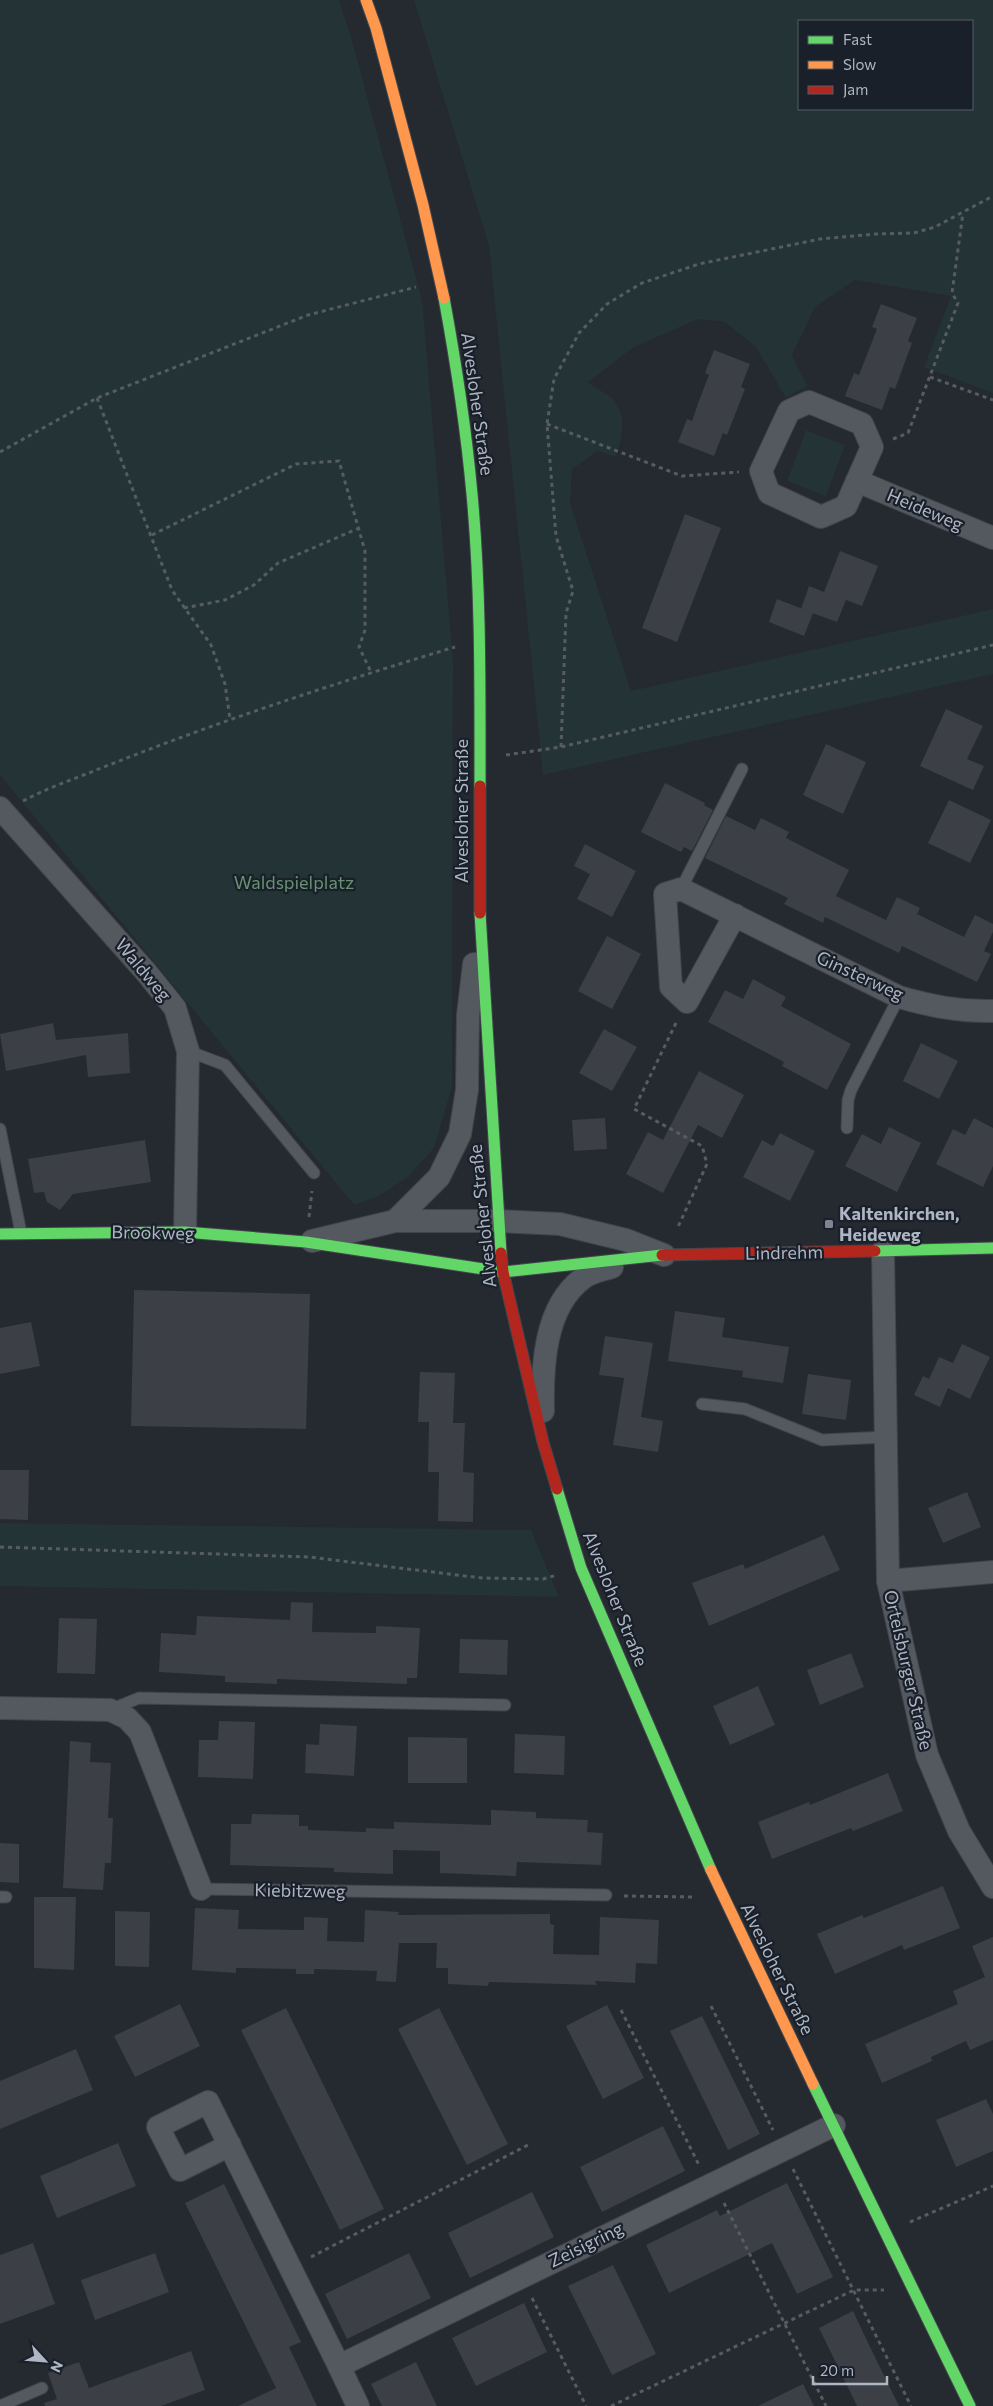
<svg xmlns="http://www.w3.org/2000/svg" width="993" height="2406" viewBox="0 0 993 2406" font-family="Commissioner,sans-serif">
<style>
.green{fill:#233336;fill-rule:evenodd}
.building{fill:#3c3f45}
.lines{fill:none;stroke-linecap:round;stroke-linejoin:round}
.lane-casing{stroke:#41444a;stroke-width:13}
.street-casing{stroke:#41444a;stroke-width:24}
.fast-casing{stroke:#42464d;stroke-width:13}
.slow-casing{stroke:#42464d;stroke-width:13}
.jam-casing{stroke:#42464d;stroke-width:13}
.path{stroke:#575c63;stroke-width:3;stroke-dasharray:4 4;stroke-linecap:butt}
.lane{stroke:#54585f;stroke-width:11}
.street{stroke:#54585f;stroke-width:22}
.fast{stroke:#63d668;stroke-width:11}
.slow{stroke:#ff974d;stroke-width:11}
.jam{stroke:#b3261e;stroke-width:11}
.poi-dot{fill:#7e8490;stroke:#19202a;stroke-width:2}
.labels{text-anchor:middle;stroke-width:4.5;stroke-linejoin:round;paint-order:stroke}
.street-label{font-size:18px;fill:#aeb5c3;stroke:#19202a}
.park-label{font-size:18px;fill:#679272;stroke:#19202a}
.poi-label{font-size:18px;font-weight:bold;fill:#aeb5c3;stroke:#19202a;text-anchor:start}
</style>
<rect width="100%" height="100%" fill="#252930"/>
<g class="green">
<path d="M0,0H339L351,37L422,300L453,661L452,1087L434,1148L408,1177L379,1196L354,1205L0,775Z"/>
<path d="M414,0H993V393L924,367L951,296L855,280L815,307L792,355L807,386L786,398L756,347L725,322L698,319L634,347L588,382C595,388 607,393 614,400C628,416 621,439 616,457L598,451L572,469L570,503L631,691L993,609V674L543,775L489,246ZM799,21H972V109H799Z"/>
<path d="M806,430L845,445L826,496L787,481Z"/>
<path d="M0,1523L531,1530L559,1597L0,1586Z"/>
</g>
<g class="building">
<path d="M881,304L917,318L908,341L912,343L895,389L890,387L882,410L845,396L854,373L859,375L877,329L872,327Z"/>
<path d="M714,350L750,364L741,387L745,389L727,435L723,433L714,456L678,442L687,419L692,421L700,398L709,375L705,373Z"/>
<path d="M685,514L721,528L677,642L642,628Z"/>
<path d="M840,551L878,566L862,606L846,600L837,622L801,609L809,586L824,592Z"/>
<path d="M777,599L813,613L804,636L769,622Z"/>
<path d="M946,709L983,726L967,759L984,766L973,790L920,766Z"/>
<path d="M826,744L866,762L843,814L803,795Z"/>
<path d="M665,783L705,803L704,805L713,810L692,851L684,847L681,852L641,832Z"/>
<path d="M949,800L991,820L970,863L928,843Z"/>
<path d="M726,816L755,830L761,818L789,832L786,838L849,870L836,896L886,920L897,897L920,908L917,914L964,937L975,915L993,924V932L984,951L991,954L977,982L902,946L899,953L825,917L823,923L784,904L788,898L705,858Z"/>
<path d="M585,844L636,871L612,917L577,899L590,874L574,866Z"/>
<path d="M607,936L641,954L612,1009L578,991Z"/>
<path d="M753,979L786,997L781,1006L851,1044L827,1090L782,1066L784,1062L708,1022L725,990L743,999Z"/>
<path d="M53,1023L56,1040L128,1033L130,1073L88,1077L86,1055L6,1071L0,1034Z"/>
<path d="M604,1029L637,1047L612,1091L579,1073Z"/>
<path d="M921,1043L958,1061L939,1099L903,1081Z"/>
<path d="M699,1071L744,1095L722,1138L698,1125L663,1193L626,1174L648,1132L663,1140Z"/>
<path d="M605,1118L607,1149L574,1151L572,1120Z"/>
<path d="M974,1118L993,1128V1166L983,1187L936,1164L953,1129L965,1135Z"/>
<path d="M889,1127L921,1143L897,1192L845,1166L862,1134L881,1144Z"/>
<path d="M780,1133L815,1151L790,1201L743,1177L762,1140L773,1146Z"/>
<path d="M145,1140L151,1182L73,1194L60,1210L47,1202L44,1192L34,1193L28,1159Z"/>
<path d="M134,1290L310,1294L306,1429L131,1426Z"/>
<path d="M675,1311L725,1318L722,1337L789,1347L783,1383L742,1377L743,1371L668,1361Z"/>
<path d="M31,1322L40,1366L0,1374V1328Z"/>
<path d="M605,1336L653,1343L641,1417L663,1421L658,1452L613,1445L624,1378L599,1375Z"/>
<path d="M962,1344L990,1357L970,1399L948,1388L940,1407L914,1395L923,1376L929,1379L939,1357L953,1363Z"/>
<path d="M420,1372L455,1373L453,1423H465L463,1472L474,1473L473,1522L438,1521L439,1472H428L429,1422H418Z"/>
<path d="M808,1374L851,1380L846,1420L802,1414Z"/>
<path d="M0,1470H29L28,1520L0,1519Z"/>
<path d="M967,1492L981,1527L943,1543L928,1508Z"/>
<path d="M824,1535L840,1570L709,1626L692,1583L743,1564L745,1569Z"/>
<path d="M291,1602L313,1603L312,1632L376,1633V1626L420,1628L417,1678H407V1684L277,1679V1684L225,1682V1676L159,1672L161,1633L196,1635L197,1616L290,1620Z"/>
<path d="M59,1618L97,1619L95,1674L57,1673Z"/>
<path d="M460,1639L508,1640L507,1675L459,1673Z"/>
<path d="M851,1653L864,1687L820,1705L807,1670Z"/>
<path d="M758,1686L775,1725L730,1745L713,1706Z"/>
<path d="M219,1721L255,1722L253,1779L198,1777L199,1740H218Z"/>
<path d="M320,1724L357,1726L354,1776L305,1773L306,1744L319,1745Z"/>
<path d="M515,1734L565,1736L564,1775L514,1773Z"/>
<path d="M408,1737L467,1738V1783H408Z"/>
<path d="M70,1741L91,1743L90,1762L111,1763L108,1818H113L111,1863H105L103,1890L63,1888Z"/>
<path d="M888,1773L903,1811L853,1831L851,1828L772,1859L758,1822L809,1802L810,1805Z"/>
<path d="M491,1810L536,1812V1818L588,1820L587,1832L603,1833L601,1865L517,1862L516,1876L440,1873V1851L393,1850V1874L334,1872V1868L230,1865L231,1824H251L252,1814L299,1815V1826H308V1830L366,1832V1828L394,1829V1822L491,1825Z"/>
<path d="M0,1843L19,1844V1883L0,1882Z"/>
<path d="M943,1886L960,1928L904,1950L902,1945L835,1974L817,1934L862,1915L864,1918Z"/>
<path d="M34,1897H76L74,1970L34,1968Z"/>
<path d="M195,1908L239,1910L238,1929L304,1930V1917L328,1918L327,1941L364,1942L365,1910L399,1912L398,1915L550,1914V1924L554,1925L553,1954L599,1955L600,1917L659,1920L657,1964L636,1963L635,1983L595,1981L597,1985L489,1982L488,1986L448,1984V1968H436L437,1943H399L396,1982L376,1981L377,1971L314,1969V1974H296V1969L236,1968V1973L192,1970Z"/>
<path d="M115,1911L150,1912L149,1967L115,1966Z"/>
<path d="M993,1937V2040L970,2050L966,2041L931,2057L932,2061L882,2083L865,2044L958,2004L953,1991L985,1977L972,1946Z"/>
<path d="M180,2004L200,2046L135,2077L114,2036Z"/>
<path d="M607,2005L644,2078L603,2099L566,2026Z"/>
<path d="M286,2008L384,2209L340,2230L241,2030Z"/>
<path d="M439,2008L508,2144L467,2165L398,2029Z"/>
<path d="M702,2016L760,2134L728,2150L670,2031Z"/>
<path d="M76,2049L93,2090L0,2129V2081Z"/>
<path d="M986,2099L993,2114V2151L956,2167L936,2120Z"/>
<path d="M663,2126L685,2171L602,2212L580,2167Z"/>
<path d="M118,2143L136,2186L57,2218L40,2176Z"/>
<path d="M787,2183L833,2277L797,2294L772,2243L669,2293L646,2245L717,2210L720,2216Z"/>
<path d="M224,2184L301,2342L289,2347L317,2406H238L276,2388L185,2203Z"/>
<path d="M532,2192L554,2237L470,2278L448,2233Z"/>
<path d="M33,2243L55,2304L0,2324V2255Z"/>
<path d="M155,2253L169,2292L95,2320L81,2280Z"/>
<path d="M409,2253L431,2298L347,2339L325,2294Z"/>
<path d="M613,2265L656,2354L612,2375L568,2286Z"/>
<path d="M524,2303L547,2352L476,2386L452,2338Z"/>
<path d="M853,2311L871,2349L899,2406H857L819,2328Z"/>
<path d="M191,2351L205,2390L161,2406H45L44,2403L57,2399L48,2373L79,2362L89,2388Z"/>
<path d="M416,2362L437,2406H382L371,2384Z"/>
<path d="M803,2384L814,2406H758Z"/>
</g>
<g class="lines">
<g class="lane-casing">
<g id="lane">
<path d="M681,889L742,769"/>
<path d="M188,1051L225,1065L314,1173"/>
<path d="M847,1128L848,1100L851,1090L899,997"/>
<path d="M0,1129L21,1233"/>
<path d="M702,1404L745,1409L822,1440L886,1437"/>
<path d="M112,1709L139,1698L505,1705"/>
<path d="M201,1889L606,1895"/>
<path d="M0,1897H6"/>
<path d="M0,2406L42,2388"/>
</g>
</g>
<g class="street-casing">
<g id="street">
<path d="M809,402L862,424L872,447L846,506L821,517L769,493L761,471L789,411Z"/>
<path d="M857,481L993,538"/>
<path d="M0,808L146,972L175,1008L188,1051L185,1232"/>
<path d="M735,915L687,1002L671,987L665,894L681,889L899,997C931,1006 960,1012 993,1011"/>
<path d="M395,1221L439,1177L460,1134L467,1090L468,1015L474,964"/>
<path d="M312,1241L395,1221H498L560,1224L626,1240L664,1255"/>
<path d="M883,1251L888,1581L927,1755L959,1831L993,1887"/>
<path d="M543,1411C542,1367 544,1307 583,1278C591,1272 603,1270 612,1267"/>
<path d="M888,1581L993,1572"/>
<path d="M0,1708L110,1710L127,1718L140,1732L201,1889"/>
<path d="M230,2145L180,2170L158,2127L208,2102C252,2190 295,2278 339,2366"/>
<path d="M358,2406L339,2366L834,2125"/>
</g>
</g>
<g class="fast-casing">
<g id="fast">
<path d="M444,298C456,363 466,428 472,494C481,591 480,688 480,786"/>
<path d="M480,913L501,1253"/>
<path d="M0,1234L185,1232L306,1242L503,1272L662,1255"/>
<path d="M875,1251L993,1248"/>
<path d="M557,1489L581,1568L711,1870"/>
<path d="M813,2084L970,2406"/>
</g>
</g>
<g class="slow-casing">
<g id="slow">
<path d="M366,0L376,28L423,205L444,298"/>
<path d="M711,1870L813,2084"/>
</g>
</g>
<g class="jam-casing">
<g id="jam">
<path d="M480,786V913"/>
<path d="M501,1253L503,1272L543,1442L557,1489"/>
<path d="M662,1255L875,1251"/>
</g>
</g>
<g class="path">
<path d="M930,377L993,400"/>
<path d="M97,398L172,590L211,645L225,684L230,719"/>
<path d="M547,424L682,476L739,472"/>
<path d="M893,439L908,433L958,303L952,293L963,213"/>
<path d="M0,452L97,398L308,315L416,287"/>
<path d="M152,535L296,464L339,461L365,551V630L359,647L371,672"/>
<path d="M184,608L225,600L254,585L278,563L357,529"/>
<path d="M561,747L566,613L573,591L556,536L547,424L554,379L579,333L607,304L642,283L699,264L820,239L876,234L914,233L935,227L993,196"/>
<path d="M506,755L561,747L993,645"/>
<path d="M23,801C49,787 77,778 104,767C219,721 336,683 455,647"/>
<path d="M676,1023L634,1109L702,1146L707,1164L677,1229"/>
<path d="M309,1217L312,1191"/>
<path d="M0,1547L309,1557L482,1578L543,1579L557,1575"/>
<path d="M624,1896L695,1897"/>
<path d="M711,2006L773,2130"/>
<path d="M621,2010L699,2165"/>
<path d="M793,2169L911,2406"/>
<path d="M724,2203L826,2406"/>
<path d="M910,2222L993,2186"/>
<path d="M311,2257L528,2145"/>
<path d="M532,2298L586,2406"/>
<path d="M611,2406L854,2290H884"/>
</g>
<use href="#lane" class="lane"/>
<use href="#street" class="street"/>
<use href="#fast" class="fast"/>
<use href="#slow" class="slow"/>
<use href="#jam" class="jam"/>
</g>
<rect class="poi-dot" x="824" y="1219" width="10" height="10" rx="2.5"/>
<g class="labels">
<g class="street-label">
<text transform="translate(477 404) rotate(82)" y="6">Alvesloher Straße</text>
<text transform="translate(925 510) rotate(23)" y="6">Heideweg</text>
<text transform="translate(462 811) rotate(-90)" y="6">Alvesloher Straße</text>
<text transform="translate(143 970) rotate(50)" y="6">Waldweg</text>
<text transform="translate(860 976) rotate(25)" y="6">Ginsterweg</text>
<text transform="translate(483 1216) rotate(-96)" y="6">Alvesloher Straße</text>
<text transform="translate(153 1233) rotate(1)" y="6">Brookweg</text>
<text transform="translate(784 1253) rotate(-1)" y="6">Lindrehm</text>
<text transform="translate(615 1599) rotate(68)" y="6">Alvesloher Straße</text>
<text transform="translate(908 1670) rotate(77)" y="6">Ortelsburger Straße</text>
<text transform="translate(300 1891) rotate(1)" y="6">Kiebitzweg</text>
<text transform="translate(777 1969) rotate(64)" y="6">Alvesloher Straße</text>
<text transform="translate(586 2245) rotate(-26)" y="6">Zeisigring</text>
</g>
<g class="park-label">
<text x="294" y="889">Waldspielplatz</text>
</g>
<g class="poi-label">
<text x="839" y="1220">Kaltenkirchen,<tspan x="839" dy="21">Heideweg</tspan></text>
</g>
</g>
<rect x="798" y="20" width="175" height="90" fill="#19202a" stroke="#555c67"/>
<rect x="808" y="36" width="25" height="8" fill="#63d668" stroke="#555c67"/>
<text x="843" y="45" font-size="15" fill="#aeb5c3">Fast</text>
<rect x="808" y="61" width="25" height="8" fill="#ff974d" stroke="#555c67"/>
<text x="843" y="70" font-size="15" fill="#aeb5c3">Slow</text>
<rect x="808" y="86" width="25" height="8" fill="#b3261e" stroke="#555c67"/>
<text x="843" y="95" font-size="15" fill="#aeb5c3">Jam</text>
<g transform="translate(45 2361) rotate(116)" stroke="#19202a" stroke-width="4" paint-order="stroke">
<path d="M0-4L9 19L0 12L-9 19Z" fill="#aeb5c3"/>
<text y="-8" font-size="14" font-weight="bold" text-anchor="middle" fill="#aeb5c3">N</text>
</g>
<path d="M813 2376v8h74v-8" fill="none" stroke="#aeb5c3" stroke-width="2.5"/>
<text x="820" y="2376" font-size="15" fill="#aeb5c3" stroke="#19202a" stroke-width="4" paint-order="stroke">20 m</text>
</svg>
